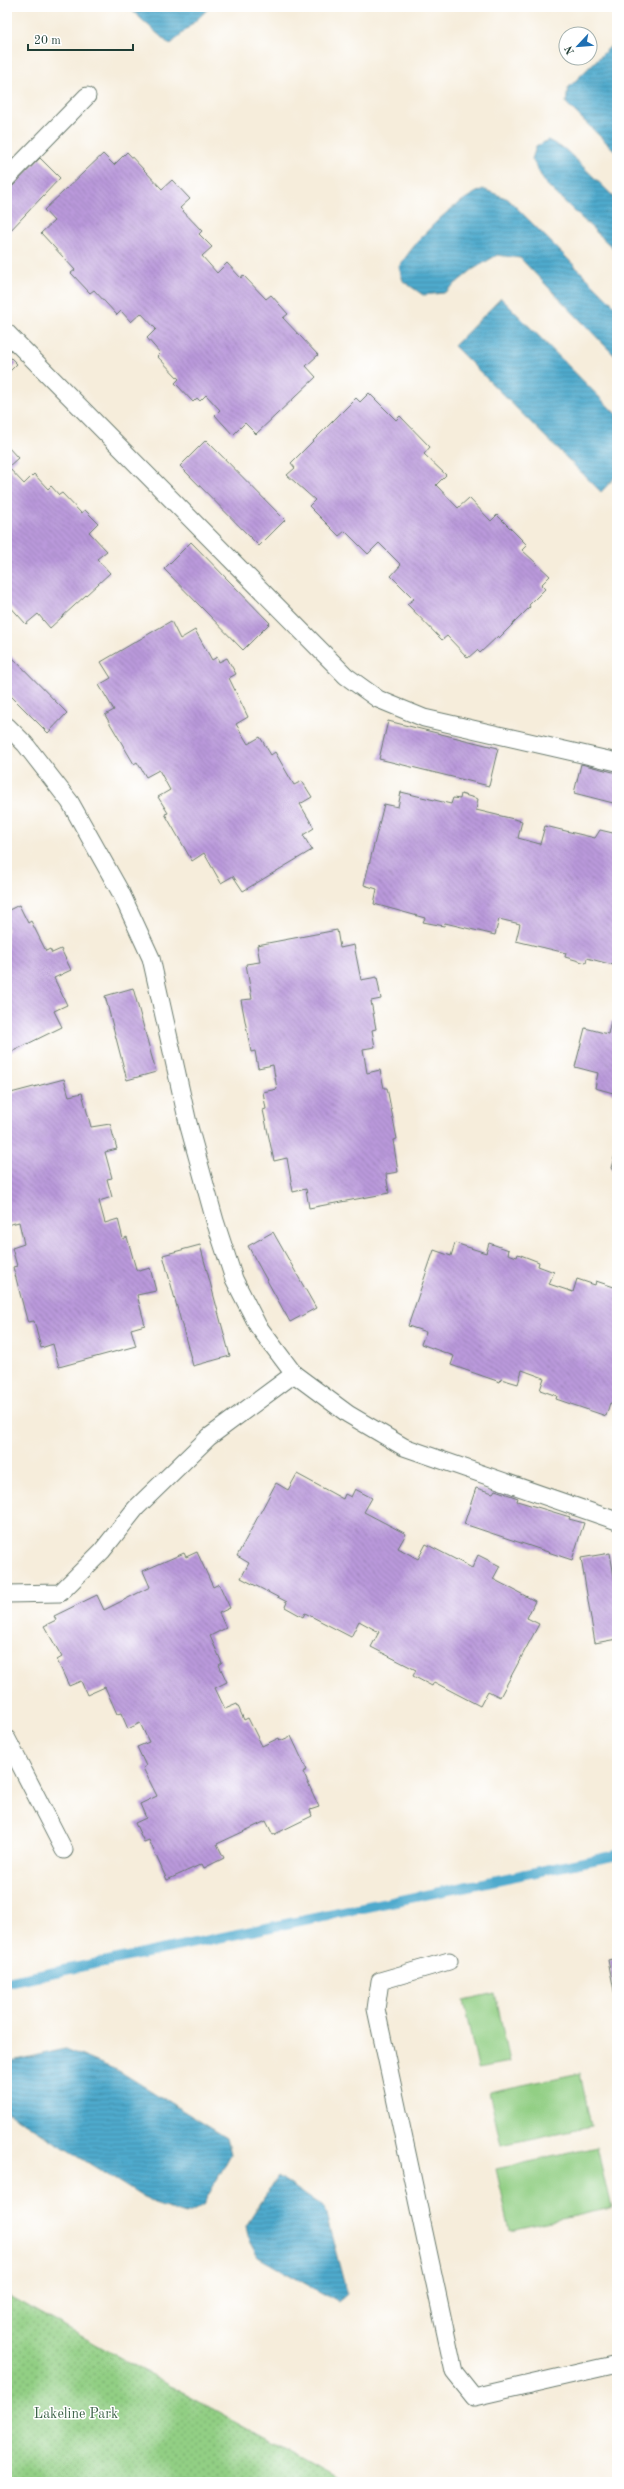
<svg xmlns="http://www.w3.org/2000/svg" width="624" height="2489" viewBox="0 0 624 2489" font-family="'Old Standard TT',serif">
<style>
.grass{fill:url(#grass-dots);stroke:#58865c}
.garden{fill:#92cf84;stroke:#58865c}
.water{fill:url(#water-rules);stroke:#377480}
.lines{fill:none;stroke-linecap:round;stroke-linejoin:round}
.stream{stroke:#4faacd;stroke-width:10}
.building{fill:url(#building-back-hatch)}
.lane-casing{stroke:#6a7b6e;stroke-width:19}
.lane{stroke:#fff;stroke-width:17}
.labels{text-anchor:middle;stroke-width:3;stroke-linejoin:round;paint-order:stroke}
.park-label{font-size:14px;fill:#3c6248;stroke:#fff}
</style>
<defs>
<pattern id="grass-dots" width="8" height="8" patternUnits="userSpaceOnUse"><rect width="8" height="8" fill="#92cf84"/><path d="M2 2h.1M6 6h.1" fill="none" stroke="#77a96d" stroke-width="1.8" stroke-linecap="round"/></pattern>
<pattern id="water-rules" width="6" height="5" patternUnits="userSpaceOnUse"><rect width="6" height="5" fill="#4faacd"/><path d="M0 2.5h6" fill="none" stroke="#418ca7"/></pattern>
<pattern id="building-back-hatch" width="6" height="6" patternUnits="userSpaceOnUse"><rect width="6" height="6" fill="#ba99db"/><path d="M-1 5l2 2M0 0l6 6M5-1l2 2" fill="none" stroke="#977eb2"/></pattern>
</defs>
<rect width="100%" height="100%" fill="#fff"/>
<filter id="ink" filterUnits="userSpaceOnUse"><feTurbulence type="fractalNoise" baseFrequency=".025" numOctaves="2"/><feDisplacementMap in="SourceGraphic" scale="8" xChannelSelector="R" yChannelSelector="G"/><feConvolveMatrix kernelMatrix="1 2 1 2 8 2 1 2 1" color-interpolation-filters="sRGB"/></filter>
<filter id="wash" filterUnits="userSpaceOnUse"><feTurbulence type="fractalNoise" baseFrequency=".012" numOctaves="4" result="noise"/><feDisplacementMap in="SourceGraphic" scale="16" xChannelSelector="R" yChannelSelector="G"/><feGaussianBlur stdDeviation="0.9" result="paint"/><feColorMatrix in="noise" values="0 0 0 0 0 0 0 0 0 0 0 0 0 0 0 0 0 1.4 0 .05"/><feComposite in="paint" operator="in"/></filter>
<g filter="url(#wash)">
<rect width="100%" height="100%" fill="#f6eddb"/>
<path class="grass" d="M7,2295L345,2482H7Z"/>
<g class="garden">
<path d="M495,1993L510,2062L478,2068L463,2000Z"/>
<path d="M580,2073L591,2126L501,2145L489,2092Z"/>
<path d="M597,2147L611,2208L510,2230L496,2169Z"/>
</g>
<g class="water">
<path d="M128,7H210L170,45Z"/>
<path d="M617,40V153L566,103L568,88Z"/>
<path d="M548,140L566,150L617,200V252L545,183L532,159L536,147Z"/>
<path d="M483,189L508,199L617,308V358L520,258L497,255L472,270L444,293L423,295L403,281L399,267C419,236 449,205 483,189Z"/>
<path d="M501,298L617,415V475L601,492L454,346Z"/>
<path d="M65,2049L119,2071L227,2138L231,2154L203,2205L186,2214L154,2204L7,2112V2062Z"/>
<path d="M278,2176L324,2208L347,2294L338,2302L258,2257L249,2241L246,2226Z"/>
</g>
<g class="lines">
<path class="stream" d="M7,1982L617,1855"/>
</g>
<g id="blocks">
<g class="building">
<path d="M127,152L162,189L172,180L190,199L180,208L202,231L199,234L212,247L202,256L217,273L227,263L241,278L243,275L266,299L271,295L288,314L283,318L318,355L306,366L316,377L256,434L245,423L233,435L215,415L220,410L206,395L200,401L197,398L193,402L175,383L179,379L157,356L160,353L147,338L156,329L141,313L131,322L121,311L117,315L94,290L90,293L71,273L75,270L41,233L54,221L44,210L103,154L114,165Z"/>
<path d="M40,158L60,178L7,234V192Z"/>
<path d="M7,354L17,364L7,374Z"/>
<path d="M369,393L396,420L400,416L430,447L424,454L446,475L436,485L458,508L469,498L491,521L497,515L527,545L522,550L550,576L541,585L545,589L529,605L530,607L499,638L498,636L480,653L477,650L468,658L447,636L442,640L407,604L414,599L391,576L401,565L379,543L368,554L345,531L339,536L309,506L315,500L287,475L295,468L291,463L356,398L360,402Z"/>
<path d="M206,440L285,520L259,546L180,466Z"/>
<path d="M7,446L18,458L8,467L24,484L34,474L48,489L51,486L59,495L62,493L81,513L85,510L98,523L89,532L107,551L97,559L110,573L50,628L38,614L26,624L7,603Z"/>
<path d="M191,542L270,623L243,650L164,569Z"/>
<path d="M171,621L180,639L195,630L212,660L217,657L219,662L227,658L236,674L229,678L248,717L236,724L248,744L260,737L271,755L275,752L294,785L302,781L312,797L300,804L314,828L303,835L312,850L243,891L233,876L221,883L204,853L192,861L165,814L168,813L158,797L170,790L159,770L146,777L137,762L134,764L105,715L114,710L99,685L111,678L101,662Z"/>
<path d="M7,652L67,713L48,733L7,692Z"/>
<path d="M388,721L498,748L489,786L379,759Z"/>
<path d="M581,764L617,773V804L574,793Z"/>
<path d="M401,792L451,804L453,798L460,799L461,794L478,799L476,810L522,821L518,838L540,844L545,826L595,838L600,830L617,834V966L587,958L586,963L565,957L566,953L516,941L520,924L499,919L495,935L445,923L444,926L423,922L425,918L374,904L377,889L364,885L384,804L398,807Z"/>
<path d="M19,905L28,923L31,921L46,951L50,949L52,953L61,949L71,970L54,978L67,1005L54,1011L62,1027L7,1054V911Z"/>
<path d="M337,930L340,948L354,945L361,980L377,977L381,999L371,1001L376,1029L372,1030L375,1047L363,1049L367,1073L380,1070L384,1088H387L397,1139L393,1140L398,1172L386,1174L389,1193L309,1208L306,1189L293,1192L287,1158L274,1161L263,1110L266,1109L263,1092L277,1089L273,1065L258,1068L255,1051L251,1052L241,1000L252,999L246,964L260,962L257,945Z"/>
<path d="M133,988L156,1072L127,1080L105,996Z"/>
<path d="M611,1021L617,1023V1094L595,1088L598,1073L575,1067L585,1028L608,1034Z"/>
<path d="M64,1079L69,1096L82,1093L91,1127L110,1124L117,1149L105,1152L112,1178L107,1179L112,1197L99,1201L105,1223L118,1219L123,1239L127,1237L136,1269L139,1271L150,1268L156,1291L137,1295L145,1325L131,1329L136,1346L59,1367L53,1344L41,1348L34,1321L28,1322L27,1320L13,1267L17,1266L12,1248L24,1244L19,1222L7,1225V1094Z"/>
<path d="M617,1148V1176L611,1168Z"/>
<path d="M273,1232L316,1308L290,1322L248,1246Z"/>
<path d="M455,1243L486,1253L489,1243L509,1250L508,1254L517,1257L518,1254L539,1262L538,1266L554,1272L549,1284L573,1292L577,1279L595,1285L596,1281L617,1288V1405L610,1403L606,1416L556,1399L557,1396L540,1390L544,1378L522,1370L518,1384L501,1379L500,1382L451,1365L454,1356L421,1344L426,1332L408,1326L434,1250L451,1256Z"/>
<path d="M200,1245L230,1356L193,1366L163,1255Z"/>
<path d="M297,1474L343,1499L345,1494L351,1497L355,1489L372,1498L364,1512L406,1534L398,1548L418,1559L426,1544L472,1568L478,1555L500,1566L493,1579L535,1601L527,1618L539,1624L500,1697L488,1691L480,1706L434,1682L432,1686L413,1676L416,1670L371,1647L379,1632L359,1621L351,1637L305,1613L303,1617L285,1607L287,1602L241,1578L249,1563L237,1556L276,1483L288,1490Z"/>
<path d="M476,1488L493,1493L495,1490L518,1498L517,1501L570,1517L569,1519L584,1523L572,1560L464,1524Z"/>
<path d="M197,1552L213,1587L219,1584L230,1608L219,1613L226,1628L210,1636L222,1663L219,1665L227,1682L215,1688L225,1709L237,1704L244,1720L248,1718L262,1746L279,1738L280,1741L291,1736L307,1770L303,1772L319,1807L310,1810L312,1816L273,1835L266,1821L217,1844L224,1858L204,1868L202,1864L167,1880L149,1840L144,1842L135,1823L146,1818L140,1804L157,1796L143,1768L146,1766L137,1747L149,1742L140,1723L128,1729L121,1713L117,1714L105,1687L87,1695L81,1681L69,1686L57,1660L62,1657L44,1626L56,1620L54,1616L97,1595L104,1610L150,1587L143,1571L184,1553L186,1557Z"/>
<path d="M610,1553L617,1594V1639L595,1643L581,1558Z"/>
<path d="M617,1958V2001H616L608,1960Z"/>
</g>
</g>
</g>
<g filter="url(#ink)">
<use href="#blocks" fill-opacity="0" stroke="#6a7b6e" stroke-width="1"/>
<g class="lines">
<g class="lane-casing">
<g id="lane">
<path d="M7,178L87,96"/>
<path d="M7,333L346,676L378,699L424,718L617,762"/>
<path d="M7,726L25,744L70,802L121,893L151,958L188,1123L215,1221L234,1279L258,1326L294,1374L348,1414L404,1447L617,1521"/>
<path d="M7,1594L60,1593L102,1551L136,1508L209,1437L294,1374"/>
<path d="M7,1739L64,1850"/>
<path d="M449,1961L380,1981L376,2009L454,2372L474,2397L617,2364"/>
</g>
</g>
<use href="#lane" class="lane"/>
</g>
</g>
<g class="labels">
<g class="park-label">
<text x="76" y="2418">Lakeline Park</text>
</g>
</g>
<rect width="624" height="2489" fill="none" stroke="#fff" stroke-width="24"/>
<g transform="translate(578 46) rotate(244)"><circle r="19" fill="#ffffff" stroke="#a5b1ae"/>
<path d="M0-3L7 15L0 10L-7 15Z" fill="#1f6fb2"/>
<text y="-6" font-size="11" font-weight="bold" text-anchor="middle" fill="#1f3d34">N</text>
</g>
<path d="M28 44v6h105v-6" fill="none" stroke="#1f3d34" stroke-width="2"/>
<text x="34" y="44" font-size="12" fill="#1f3d34" stroke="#ffffff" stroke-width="3" paint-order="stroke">20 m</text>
</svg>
